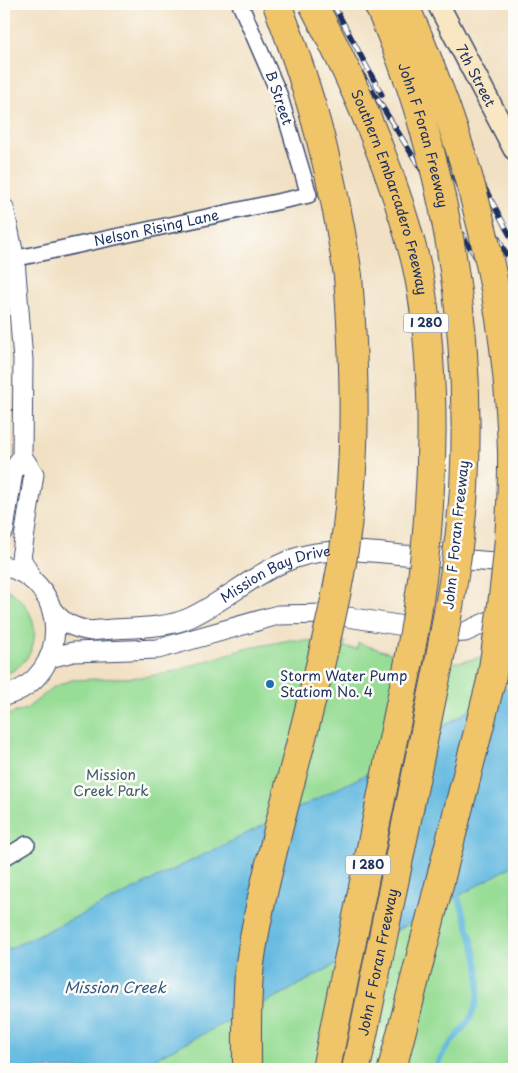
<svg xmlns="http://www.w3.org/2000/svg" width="518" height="1073" viewBox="0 0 518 1073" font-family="'Playpen Sans',sans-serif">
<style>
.green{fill:#98dd96;stroke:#5a867a}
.water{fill:#63b9e0;stroke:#3f749f}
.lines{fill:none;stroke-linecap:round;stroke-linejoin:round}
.stream{stroke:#63b9e0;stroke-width:5.5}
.minor-casing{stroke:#3b4a6d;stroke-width:18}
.tertiary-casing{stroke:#3b4a6d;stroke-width:21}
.secondary-casing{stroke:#3b4a6d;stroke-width:24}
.motorway-casing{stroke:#3b4a6d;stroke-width:30}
.minor{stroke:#fff;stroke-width:15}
.tertiary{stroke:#fff;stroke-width:19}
.secondary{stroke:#f9e7c3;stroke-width:21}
.motorway{stroke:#f0c469;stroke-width:28}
.rail-casing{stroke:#1b2f5e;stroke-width:5.5}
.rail{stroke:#fdfcf7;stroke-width:4;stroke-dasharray:11;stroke-linecap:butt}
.motorway-bridge-casing{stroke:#3b4a6d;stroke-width:30;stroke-linecap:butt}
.motorway-bridge{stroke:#f0c469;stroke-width:28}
.poi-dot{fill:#1f6fb2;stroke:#fdfcf7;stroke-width:2}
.labels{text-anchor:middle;stroke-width:5;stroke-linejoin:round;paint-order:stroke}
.shield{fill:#fdfcf7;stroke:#5f6c8c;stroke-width:1}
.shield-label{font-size:12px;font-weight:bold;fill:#1b2f5e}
.street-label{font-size:14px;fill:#1b2f5e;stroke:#fdfcf7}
.poi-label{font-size:14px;fill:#1b2f5e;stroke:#fdfcf7;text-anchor:start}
.park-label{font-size:14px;fill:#3a5a6c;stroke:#fdfcf7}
.water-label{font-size:15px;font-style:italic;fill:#315885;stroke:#fdfcf7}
</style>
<rect width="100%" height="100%" fill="#fdfcf7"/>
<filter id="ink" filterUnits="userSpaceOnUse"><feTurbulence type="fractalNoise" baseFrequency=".02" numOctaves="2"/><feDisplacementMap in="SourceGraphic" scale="10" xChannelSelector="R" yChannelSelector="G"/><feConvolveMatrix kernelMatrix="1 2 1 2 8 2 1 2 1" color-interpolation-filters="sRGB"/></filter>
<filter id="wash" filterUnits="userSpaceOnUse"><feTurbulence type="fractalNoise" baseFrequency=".0096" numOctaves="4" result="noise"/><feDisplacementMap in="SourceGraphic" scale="20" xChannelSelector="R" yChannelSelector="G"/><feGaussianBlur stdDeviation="1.12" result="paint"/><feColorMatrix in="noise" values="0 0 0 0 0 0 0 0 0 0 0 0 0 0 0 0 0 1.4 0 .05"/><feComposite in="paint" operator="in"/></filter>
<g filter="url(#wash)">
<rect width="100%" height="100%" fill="#f1e0c3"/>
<g class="green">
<path d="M4,588C43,607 46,658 4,675Z"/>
<path d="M290,640L345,642L344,647L357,649L358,643C398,655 442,672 483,656C494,651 504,645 514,640V683L359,778L110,901L4,951V716L26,709L54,687L72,680L144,677L168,673L244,649Z"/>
<path d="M514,865V1069H134L286,992Z"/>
</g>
<path class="water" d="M514,683V865L286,992L134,1069H4V951L110,901L359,778Z"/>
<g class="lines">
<path class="stream" d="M436,1069C442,1048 459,1037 470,1019C491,981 470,933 458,897"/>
</g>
</g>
<g filter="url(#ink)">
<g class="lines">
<g class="minor-casing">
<g id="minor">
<path id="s1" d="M4,261L309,195L279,94L240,4"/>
<path d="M4,858L27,844"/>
</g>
</g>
<g class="tertiary-casing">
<g id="tertiary">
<path d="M4,208L15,260L23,360L22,456L13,472L4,530"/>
<path d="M22,456L34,474L21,558L33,581"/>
<path d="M4,566C72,582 71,678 4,696"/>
<path id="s2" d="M51,608C62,623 73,628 91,631C120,627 163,630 189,618C230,599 261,566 306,555C338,547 372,552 404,555C435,557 465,560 496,562L514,561"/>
<path d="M49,658L73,652L158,649L278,615L329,614L448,633L465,632L509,612"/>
</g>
</g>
<g class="secondary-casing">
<g id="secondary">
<path id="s3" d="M438,4L514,149"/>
</g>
</g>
<g class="motorway-casing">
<g id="motorway">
<path d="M277,4C312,95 334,179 348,276"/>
<path d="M326,1069L409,661"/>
<path id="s4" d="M356,1069L438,668"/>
<path d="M392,1069L491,681"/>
</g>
</g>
<use href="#minor" class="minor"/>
<use href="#tertiary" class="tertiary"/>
<use href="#secondary" class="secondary"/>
<use href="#motorway" class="motorway"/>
<g class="rail-casing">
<g id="rail">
<path d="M322,4L363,76L514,318"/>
<path d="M333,4L382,95"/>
<path d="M374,4L470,211L514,296"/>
<path d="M387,4L514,243"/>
<path d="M426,100L514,269"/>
</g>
</g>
<use href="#rail" class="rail"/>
<g class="motorway-bridge-casing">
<g id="motorway-bridge">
<path id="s5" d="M313,4C356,86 394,173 416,263C426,306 429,351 431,394C434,485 426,572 409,661"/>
<path id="s6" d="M378,4C445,151 473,326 464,488C460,548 449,608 438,668"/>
<path d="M404,4C468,145 508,296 512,452C513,529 503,605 491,681"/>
<path d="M247,1069C247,1034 246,999 250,964C256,918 268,872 279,826C299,748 321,670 337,590C358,486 356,382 348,276"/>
</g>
</g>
<use href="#motorway-bridge" class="motorway-bridge"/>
</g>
</g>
<circle class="poi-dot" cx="270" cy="684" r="5"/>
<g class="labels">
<g class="shield">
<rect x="403.5" y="313.5" width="45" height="19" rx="4"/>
<rect x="345.5" y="855.5" width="45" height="19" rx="4"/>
</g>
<g class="shield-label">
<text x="426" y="327">I 280</text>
<text x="368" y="869">I 280</text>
</g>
<g class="street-label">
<text dy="5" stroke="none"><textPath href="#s3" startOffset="81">7th Street</textPath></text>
<text transform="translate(279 98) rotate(71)" y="5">B Street</text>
<text dy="5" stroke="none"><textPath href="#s6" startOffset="139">John F Foran Freeway</textPath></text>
<text dy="5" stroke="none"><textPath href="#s5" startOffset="204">Southern Embarcadero Freeway</textPath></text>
<text dy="5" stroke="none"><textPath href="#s1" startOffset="156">Nelson Rising Lane</textPath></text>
<text transform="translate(456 535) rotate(-84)" y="5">John F Foran Freeway</text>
<text dy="5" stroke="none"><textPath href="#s2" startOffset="245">Mission Bay Drive</textPath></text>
<text dy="5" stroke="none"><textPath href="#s4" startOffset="109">John F Foran Freeway</textPath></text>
</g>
<g class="poi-label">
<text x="280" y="681">Storm Water Pump<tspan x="280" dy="16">Statiom No. 4</tspan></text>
</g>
<g class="park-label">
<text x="111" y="780">Mission<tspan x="111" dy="16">Creek Park</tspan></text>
</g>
<g class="water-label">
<text x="115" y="993">Mission Creek</text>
</g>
</g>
<rect width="518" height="1073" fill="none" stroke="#fdfcf7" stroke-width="20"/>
</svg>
